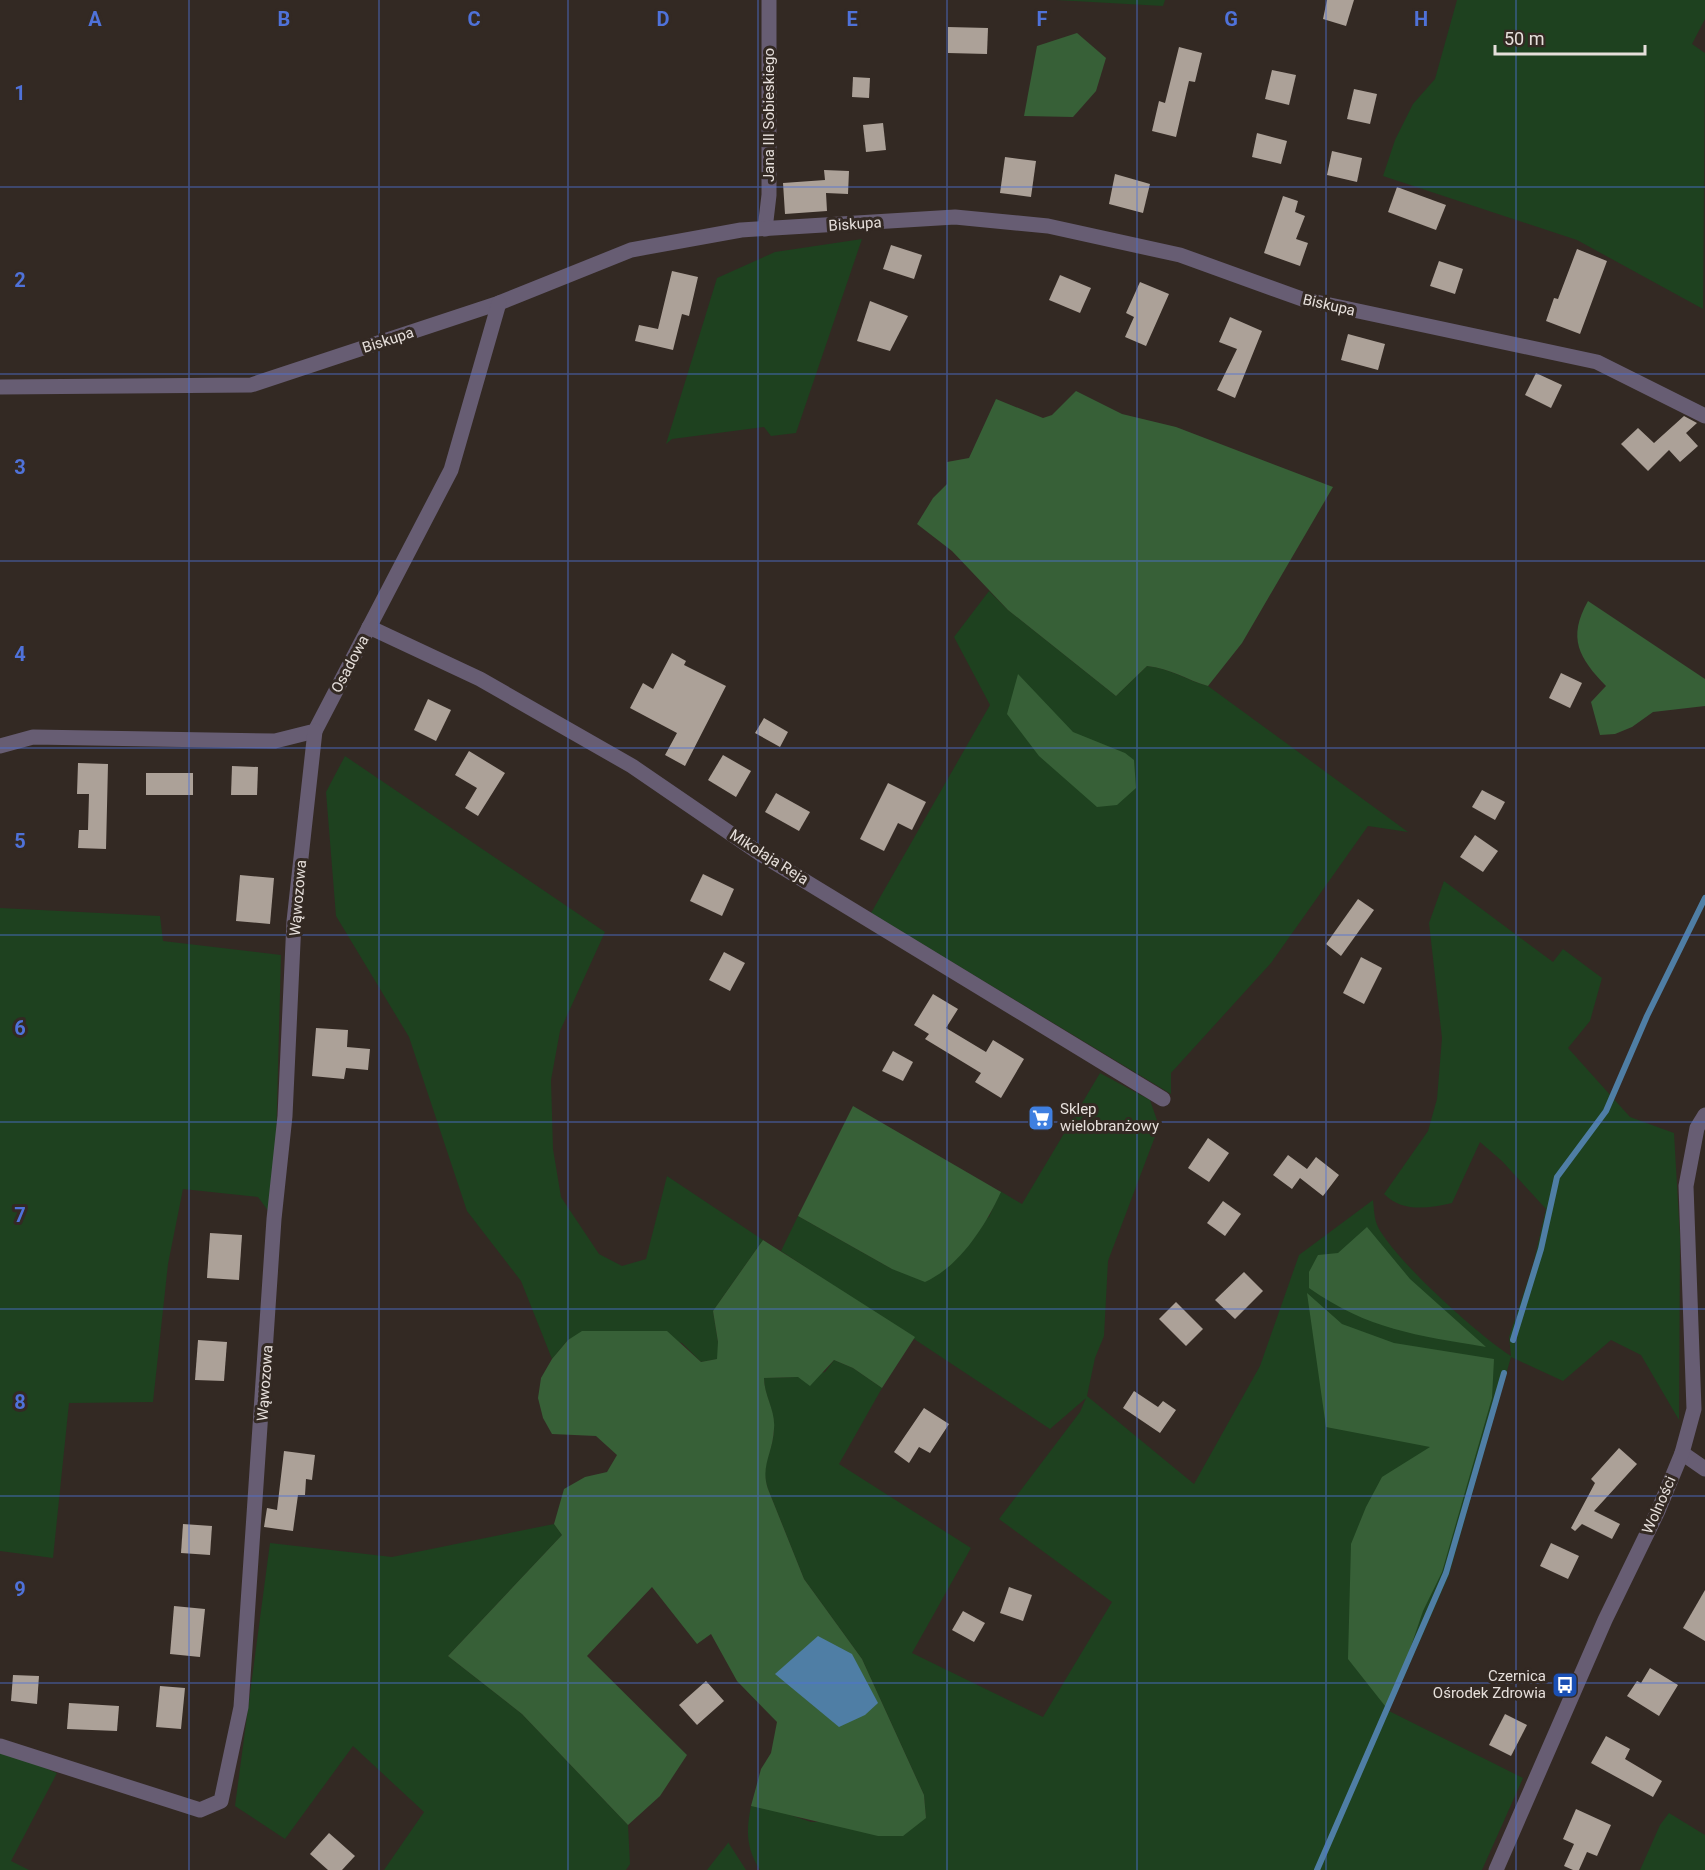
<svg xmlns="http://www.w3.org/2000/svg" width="1705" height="1870" viewBox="0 0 1705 1870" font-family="Roboto,sans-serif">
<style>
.green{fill:#1e411f}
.forest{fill:#376037}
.water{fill:#4f7ea5}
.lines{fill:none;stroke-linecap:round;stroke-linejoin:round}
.stream{stroke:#4f7ea5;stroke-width:6}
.building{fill:#aca198}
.minor{stroke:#675d73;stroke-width:15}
.grid{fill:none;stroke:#4f72d9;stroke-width:1.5;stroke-opacity:0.55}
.labels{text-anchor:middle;stroke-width:6;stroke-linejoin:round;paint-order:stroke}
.street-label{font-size:15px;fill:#e6dfdb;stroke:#332923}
.poi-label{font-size:15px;fill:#e6dfdb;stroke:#332923;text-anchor:start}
.grid-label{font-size:20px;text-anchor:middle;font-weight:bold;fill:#4f72d9;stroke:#332923;stroke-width:6;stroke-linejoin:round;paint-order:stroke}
</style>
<rect width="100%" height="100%" fill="#332923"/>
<g class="green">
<path d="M1056,0H1165L1163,6Z"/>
<path d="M1457,0H1705V19L1692,44L1705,53L1703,309L1577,240L1383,176L1395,140L1413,104L1435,79Z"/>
<path d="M862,239L796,433L771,436L764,427L672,439L666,444L717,278L775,252Z"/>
<path d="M989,591L1008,610L1116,696L1147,666C1170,668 1186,680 1208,686L1408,832L1368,826L1271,963L1171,1073V1094L871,913L990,705L954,637Z"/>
<path d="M345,756L605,932L560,1031L551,1080L553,1149L561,1197L599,1254L622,1266L646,1259L667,1176L763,1240L713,1311L718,1342V1359L701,1362L682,1343L633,1331L568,1340L552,1359L521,1281L467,1211L409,1037L336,916L326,792Z"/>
<path d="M1444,881L1553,962L1563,949L1602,978L1590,1021L1568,1048L1630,1117L1674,1133L1680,1237L1679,1420L1641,1355L1611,1340L1563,1381L1511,1357L1449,1575L1389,1711L1523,1778L1482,1870H760C746,1848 746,1831 751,1806L773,1809L811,1822L926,1818L924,1795L862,1659L804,1579L768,1489C759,1464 773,1454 774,1429C775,1410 764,1396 764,1378L798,1377L825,1372L834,1360L853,1368L882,1388L839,1464L971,1548L912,1653L1043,1717L1112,1602L999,1519L1080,1412L1086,1398L1050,1429L781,1251L798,1216L892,1269L989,1217L1000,1191L1022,1204L1100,1073L1150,1100L1159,1126L1108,1261L1104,1336L1095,1358L1087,1396L1194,1484L1260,1366L1299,1255L1373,1200C1374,1208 1374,1219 1378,1227C1395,1260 1479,1336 1511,1356L1509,1337L1533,1265L1546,1209L1502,1161L1480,1142L1452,1203C1429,1208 1403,1213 1384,1194L1428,1131L1437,1099L1442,1038L1429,923Z"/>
<path d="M0,908L160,916L163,941L281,955L274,1219L258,1197L183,1189L168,1264L153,1402L69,1403L53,1558L0,1551Z"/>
<path d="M554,1524L562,1535L448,1656L522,1714L628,1825L630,1864L626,1870H384L424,1812L353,1746L285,1839L235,1806L270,1543L392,1557Z"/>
<path d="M0,1749L57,1773L11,1861L29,1870H0Z"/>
<path d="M1669,1813L1705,1835V1870H1640L1660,1825Z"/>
<path d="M728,1842L746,1870H707L728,1843Z"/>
</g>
<g class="forest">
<path d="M1077,33L1106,58L1096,91L1073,117L1024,116L1037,46Z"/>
<path d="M1076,391L1122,414L1176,427L1333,487L1242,643L1208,686C1187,680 1170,668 1147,666L1116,696L1008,610L952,551L917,524L933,498L947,484V462L969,458L996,399L1043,418L1052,415Z"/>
<path d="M1588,601L1705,679V706L1653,712L1632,727L1615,734L1600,735L1591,702L1606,686C1579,658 1567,638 1588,601Z"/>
<path d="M1018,674L1073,732L1125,753L1134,760L1136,788L1117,805L1097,807L1039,756L1007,714Z"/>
<path d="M853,1106L1001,1192C985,1226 960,1266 925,1282L892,1269L798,1216Z"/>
<path d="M1367,1227L1410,1279L1486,1347C1416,1335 1369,1330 1309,1288V1272L1318,1255L1338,1253Z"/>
<path d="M763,1240L915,1337L882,1388L853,1368L834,1360L810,1386L798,1377L764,1378C764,1396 776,1411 774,1429C773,1453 760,1466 768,1489L804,1579L862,1659L924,1795L926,1818L903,1836H878L751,1806L761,1769L771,1753L777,1722L737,1681L711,1634L697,1644L652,1587L587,1656L687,1755L660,1796L628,1825L522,1714L448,1656L562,1535L554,1524L564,1489L585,1477L607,1472L617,1455L596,1436L552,1434L543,1418L538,1398L541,1378L552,1359L568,1340L582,1331H667L701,1362L717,1359L718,1342L713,1311Z"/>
<path d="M1307,1293L1342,1324L1394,1343L1494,1359L1492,1398L1442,1572L1423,1611L1389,1711L1348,1659L1351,1544L1366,1507L1382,1477L1430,1447L1326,1427Z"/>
</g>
<path class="water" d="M818,1636L852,1654L878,1703L865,1715L839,1727L775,1674Z"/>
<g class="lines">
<g class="stream">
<path d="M1513,1340L1541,1249L1557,1177L1606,1111L1647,1016L1705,898"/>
<path d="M1317,1870L1446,1573L1504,1373"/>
</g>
</g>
<g class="building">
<path d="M1327,0H1354L1346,26L1323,19Z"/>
<path d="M948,27L988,28L987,54L948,53Z"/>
<path d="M1179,47L1202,53L1195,82L1189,81L1176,137L1152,131L1159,101L1165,103Z"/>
<path d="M1272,70L1296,75L1289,105L1265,99Z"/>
<path d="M853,77L870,78L869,98L852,97Z"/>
<path d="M1354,89L1377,94L1370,124L1347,119Z"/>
<path d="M883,123L886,150L866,152L863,125Z"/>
<path d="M1257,133L1287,141L1281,164L1252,157Z"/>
<path d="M1332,151L1362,158L1357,182L1327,175Z"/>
<path d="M1005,157L1036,161L1031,197L1000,193Z"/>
<path d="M824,170L849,171L848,194L826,193L827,211L785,214L783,183L825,180Z"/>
<path d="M1115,174L1150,184L1143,213L1109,204Z"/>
<path d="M1397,187L1446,205L1436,230L1388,212Z"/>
<path d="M1283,196L1298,201L1295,212L1305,216L1296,239L1308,243L1300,266L1264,253Z"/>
<path d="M891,245L922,255L914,279L883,269Z"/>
<path d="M1577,249L1607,261L1580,334L1546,321L1554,298L1558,299Z"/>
<path d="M1439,261L1463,269L1455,294L1430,286Z"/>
<path d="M672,271L698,277L689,316L682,314L673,350L635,341L639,325L658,329Z"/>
<path d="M1060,275L1091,288L1080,313L1049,300Z"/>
<path d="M1140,282L1169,294L1146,346L1125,337L1134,317L1126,313Z"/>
<path d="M870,301L908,316L890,351L857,341Z"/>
<path d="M1230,317L1262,331L1235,398L1217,390L1237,349L1219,342Z"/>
<path d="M1348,334L1385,344L1378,370L1341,360Z"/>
<path d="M1536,373L1562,385L1551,408L1525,395Z"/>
<path d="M1684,416L1697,423L1686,433L1698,446L1680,462L1669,450L1648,471L1621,444L1638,428L1654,443Z"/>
<path d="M672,653L686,661L684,665L726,686L685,766L665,755L677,733L630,708L643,683L653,689Z"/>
<path d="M1561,673L1582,683L1570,708L1549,698Z"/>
<path d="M428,699L451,710L436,741L414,730Z"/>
<path d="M764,718L788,732L780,747L755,733Z"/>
<path d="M469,751L505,773L478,816L465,808L477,788L455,775Z"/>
<path d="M723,755L751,771L736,797L708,780Z"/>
<path d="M78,763L108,764L106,849L78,848L79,830H88L89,794H77Z"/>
<path d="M232,766L258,767L257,795H231Z"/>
<rect x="146" y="773" width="47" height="22"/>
<path d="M888,783L926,802L912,830L898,823L884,851L860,839Z"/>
<path d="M1482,790L1505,802L1495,820L1472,807Z"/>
<path d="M776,793L810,812L799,831L765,812Z"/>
<path d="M1475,835L1498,851L1483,872L1460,857Z"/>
<path d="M703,874L734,889L722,916L690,901Z"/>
<path d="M240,875L274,878L270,924L236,921Z"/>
<path d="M1358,899L1374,910L1341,956L1326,944Z"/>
<path d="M724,952L745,963L730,991L709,980Z"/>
<path d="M1361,957L1382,968L1364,1004L1343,993Z"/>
<path d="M933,994L958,1009L946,1028L986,1052L993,1040L1024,1059L1001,1098L975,1082L981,1073L925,1039L929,1034L914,1025Z"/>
<path d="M316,1028L348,1030L347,1047L370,1049L368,1070L346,1068L344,1079L312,1076Z"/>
<path d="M893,1051L913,1062L903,1081L882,1071Z"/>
<path d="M1208,1138L1229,1153L1209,1182L1188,1168Z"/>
<path d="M1288,1155L1307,1169L1304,1173L1316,1157L1339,1175L1323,1196L1300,1178L1292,1189L1273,1175Z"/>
<path d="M1223,1201L1241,1214L1225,1236L1207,1223Z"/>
<path d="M210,1233L242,1235L239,1280L207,1278Z"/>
<path d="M1244,1272L1263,1291L1235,1319L1215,1300Z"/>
<path d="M1176,1302L1203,1329L1186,1346L1159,1319Z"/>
<path d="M198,1340L227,1342L224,1381L195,1380Z"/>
<path d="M1134,1391L1158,1407L1163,1401L1176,1410L1160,1433L1123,1408Z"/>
<path d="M924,1408L949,1424L930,1453L919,1447L909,1463L894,1452Z"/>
<path d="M1619,1448L1637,1464L1594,1511L1620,1524L1612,1539L1582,1524L1575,1531L1571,1528L1595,1483L1591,1479Z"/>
<path d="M284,1451L315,1455L312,1480L306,1479L305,1495H298L293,1531L264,1527L267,1508L277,1510Z"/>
<path d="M183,1524L212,1526L210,1555L181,1553Z"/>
<path d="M1551,1543L1579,1556L1568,1579L1540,1566Z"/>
<path d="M1009,1587L1032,1595L1023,1621L1000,1613Z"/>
<path d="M1705,1590V1641L1683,1628Z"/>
<path d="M174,1606L205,1609L200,1657L170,1654Z"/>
<path d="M963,1611L985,1623L974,1642L952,1630Z"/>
<path d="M1650,1668L1678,1685L1659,1716L1627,1696L1637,1681L1641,1683Z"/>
<path d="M13,1675L39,1676L37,1704L11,1701Z"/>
<path d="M706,1681L724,1701L697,1725L679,1705Z"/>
<path d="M160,1686L185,1688L181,1729L156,1727Z"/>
<path d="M69,1703L119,1706L117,1731L67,1729Z"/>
<path d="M1505,1714L1527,1725L1511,1756L1489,1745Z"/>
<path d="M1606,1736L1630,1749L1625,1759L1662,1781L1653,1797L1591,1763Z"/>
<path d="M1576,1809L1611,1825L1597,1856L1587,1852L1579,1870H1573L1564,1866L1574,1844L1563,1839Z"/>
<path d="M329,1833L355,1856L342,1870H328L310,1854Z"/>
</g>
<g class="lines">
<g class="minor">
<path d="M765,229L769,195V0"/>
<path d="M0,387L251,385L499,303L631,250L741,230L955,217L1048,226L1180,255L1302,299L1597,362L1705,416"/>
<path d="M369,627L480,679L632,766L762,855L1163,1099"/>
<path d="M0,746L33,737L275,741L315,731L451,470L499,303"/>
<path d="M1682,1453L1705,1469"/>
<path d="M0,1746L200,1810L221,1801L241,1707L274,1219L285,1116L294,921L315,731"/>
<path d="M1496,1870L1605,1620L1658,1511L1682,1453L1694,1409L1686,1186L1697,1128L1705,1115"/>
</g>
</g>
<path class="grid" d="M189,0V1870M379,0V1870M568,0V1870M758,0V1870M947,0V1870M1137,0V1870M1326,0V1870M1516,0V1870M0,187H1705M0,374H1705M0,561H1705M0,748H1705M0,935H1705M0,1122H1705M0,1309H1705M0,1496H1705M0,1683H1705"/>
<defs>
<g id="supermarket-square" transform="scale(1.35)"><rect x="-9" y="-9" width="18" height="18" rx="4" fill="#3f7fe0" stroke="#332923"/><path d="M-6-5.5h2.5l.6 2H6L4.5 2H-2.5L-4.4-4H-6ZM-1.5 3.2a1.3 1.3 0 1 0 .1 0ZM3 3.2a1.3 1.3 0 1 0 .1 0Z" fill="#fff"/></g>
<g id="bus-square" transform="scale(1.35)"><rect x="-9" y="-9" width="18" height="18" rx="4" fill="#1a4fb4" stroke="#332923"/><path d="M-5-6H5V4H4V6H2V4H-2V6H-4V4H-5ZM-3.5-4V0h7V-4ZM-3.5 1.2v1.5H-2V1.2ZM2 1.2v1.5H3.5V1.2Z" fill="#fff"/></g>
</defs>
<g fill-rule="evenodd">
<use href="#supermarket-square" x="1041" y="1118"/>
<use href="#bus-square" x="1565" y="1685"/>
</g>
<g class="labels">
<g class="street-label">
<text transform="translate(769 115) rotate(-90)" y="5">Jana III Sobieskiego</text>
<text transform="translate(855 224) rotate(-4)" y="5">Biskupa</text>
<text transform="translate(1329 305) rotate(13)" y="5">Biskupa</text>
<text transform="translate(388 340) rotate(-18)" y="5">Biskupa</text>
<text transform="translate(350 664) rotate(-62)" y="5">Osadowa</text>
<text transform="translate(769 857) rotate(32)" y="5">Mikołaja Reja</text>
<text transform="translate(298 898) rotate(-85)" y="5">Wąwozowa</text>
<text transform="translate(265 1383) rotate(-86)" y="5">Wąwozowa</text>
<text transform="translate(1659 1505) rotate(-66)" y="5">Wolności</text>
</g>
<g class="poi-label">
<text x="1060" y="1114">Sklep<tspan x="1060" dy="17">wielobranżowy</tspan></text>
<text x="1546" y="1681" text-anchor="end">Czernica<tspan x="1546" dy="17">Ośrodek Zdrowia</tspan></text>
</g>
</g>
<g class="grid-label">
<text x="95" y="26">A</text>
<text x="284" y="26">B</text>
<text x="474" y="26">C</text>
<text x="663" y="26">D</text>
<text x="852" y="26">E</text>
<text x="1042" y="26">F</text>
<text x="1231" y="26">G</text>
<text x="1421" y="26">H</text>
<text x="20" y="100">1</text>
<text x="20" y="287">2</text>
<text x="20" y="474">3</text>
<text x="20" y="661">4</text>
<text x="20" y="848">5</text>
<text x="20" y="1035">6</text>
<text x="20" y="1222">7</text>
<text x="20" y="1409">8</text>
<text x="20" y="1596">9</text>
</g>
<path d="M1495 45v9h150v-9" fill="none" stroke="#e6dfdb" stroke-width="3"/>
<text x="1504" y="45" font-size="18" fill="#e6dfdb" stroke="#332923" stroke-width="4.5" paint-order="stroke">50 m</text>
</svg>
